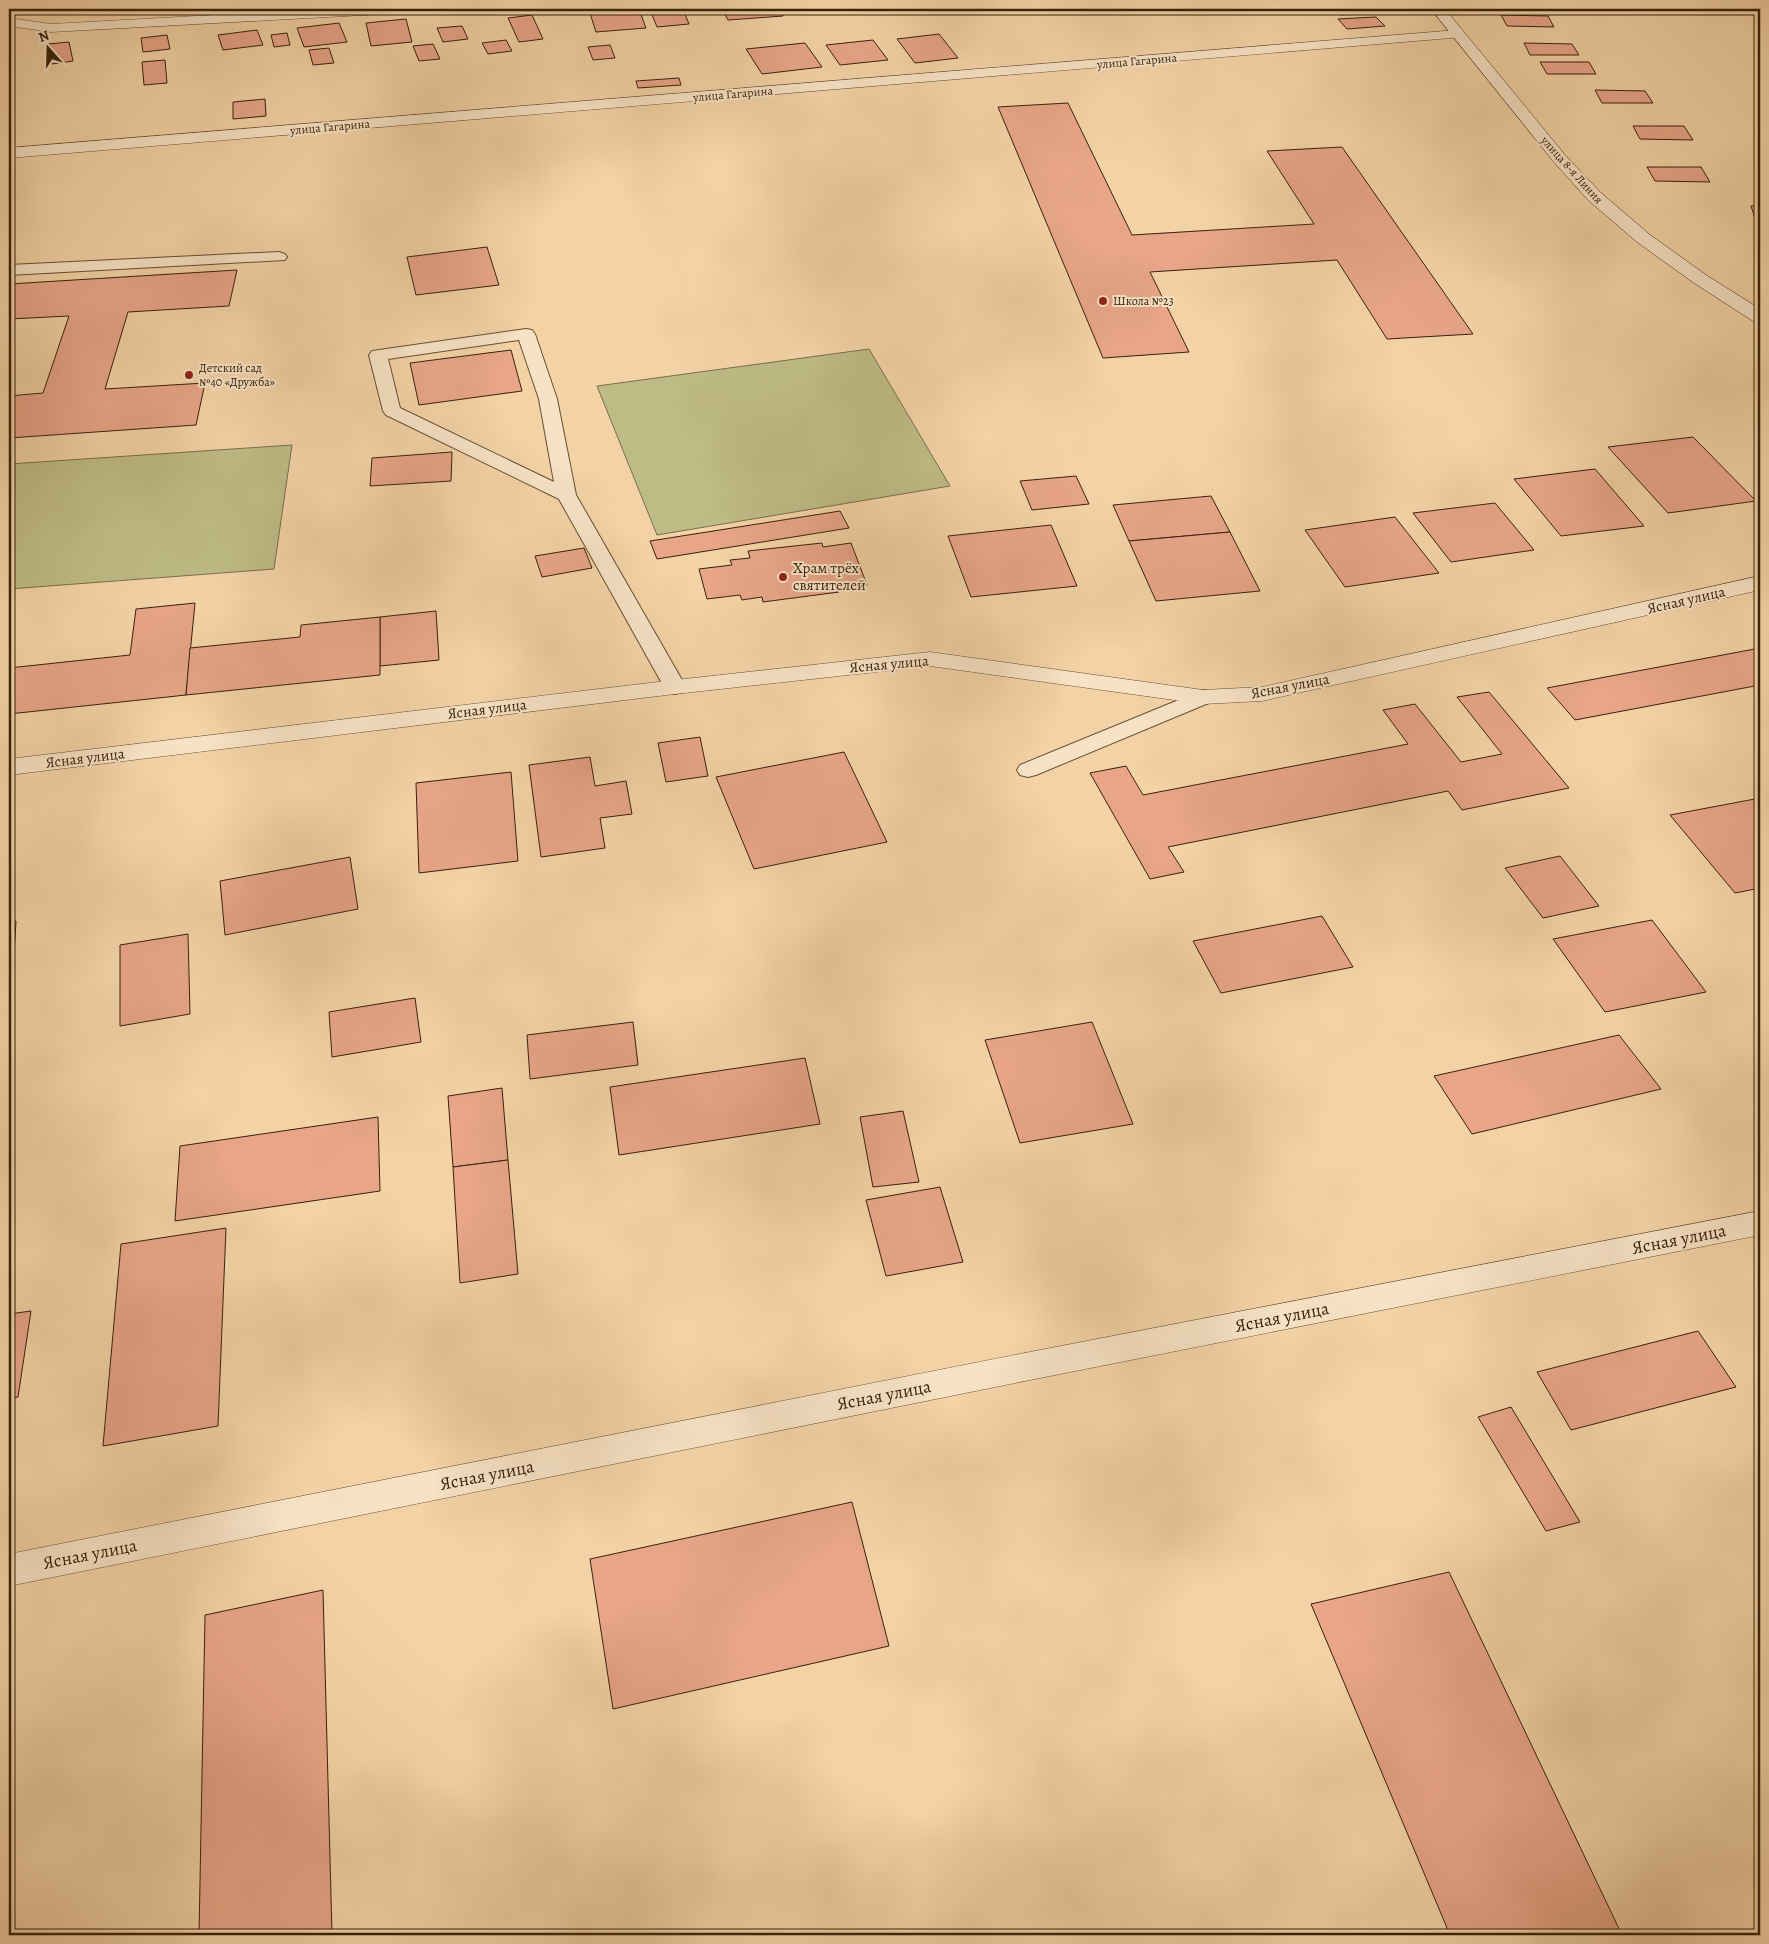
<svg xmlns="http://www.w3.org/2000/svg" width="1769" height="1944" viewBox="0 0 1769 1944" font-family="Alegreya,serif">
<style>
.green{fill:#bebb84;stroke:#7b6e48}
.building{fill:#e8a588;stroke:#38210b}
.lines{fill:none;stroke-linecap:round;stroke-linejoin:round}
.lane-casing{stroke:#674e32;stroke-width:2}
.street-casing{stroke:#674e32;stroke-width:1}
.secondary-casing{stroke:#38210b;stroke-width:1}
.lane{fill:#f7e2c5;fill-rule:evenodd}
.street{fill:#f7e2c5;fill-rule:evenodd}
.secondary{fill:#f7e2c5;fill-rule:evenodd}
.poi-dot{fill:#8f2418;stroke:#f7e2c5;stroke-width:2}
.labels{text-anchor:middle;stroke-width:4;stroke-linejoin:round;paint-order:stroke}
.far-street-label{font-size:12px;fill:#38210b;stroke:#f7e2c5}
.far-poi-label{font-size:12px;fill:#38210b;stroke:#f7e2c5;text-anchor:start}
.poi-label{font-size:15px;fill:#38210b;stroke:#f7e2c5;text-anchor:start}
.street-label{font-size:15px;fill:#38210b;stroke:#f7e2c5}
.near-street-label{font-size:18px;fill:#38210b;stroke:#f7e2c5}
</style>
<rect width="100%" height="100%" fill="#f3d3a6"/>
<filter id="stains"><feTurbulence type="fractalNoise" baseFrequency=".004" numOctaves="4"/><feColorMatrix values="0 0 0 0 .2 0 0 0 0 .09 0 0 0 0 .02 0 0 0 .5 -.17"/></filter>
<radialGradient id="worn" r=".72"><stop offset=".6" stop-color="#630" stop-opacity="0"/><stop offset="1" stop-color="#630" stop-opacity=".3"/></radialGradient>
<g class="green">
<path d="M869,349L950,486L657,535L597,386Z"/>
<path d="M292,445L274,569L9,589V464Z"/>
</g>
<g class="building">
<path d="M104,9H141L140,11L104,14Z"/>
<path d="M639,9L646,28L596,32L589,10Z"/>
<path d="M683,9L689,24L657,27L651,12Z"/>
<path d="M722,9H779L783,16L728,20Z"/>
<path d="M801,9H830L831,10L804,14Z"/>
<path d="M1181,9H1216L1184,12Z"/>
<path d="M1335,9H1383L1386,11L1341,15Z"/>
<path d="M532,15L543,39L519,42L508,18Z"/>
<path d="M1501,15L1548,16L1554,27L1507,26Z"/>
<path d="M1376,17L1385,26L1347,29L1338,19Z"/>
<path d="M406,19L412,42L371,46L366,23Z"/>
<path d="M339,23L347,42L304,47L297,28Z"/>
<path d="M462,26L468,39L443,42L437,28Z"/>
<path d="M257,30L263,45L223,50L218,35Z"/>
<path d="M287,33L290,45L274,47L271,35Z"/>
<path d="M939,34L958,58L915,63L897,39Z"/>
<path d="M167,35L170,49L143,52L141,38Z"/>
<path d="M506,40L512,51L488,54L482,43Z"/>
<path d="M873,40L888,60L840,65L826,45Z"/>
<path d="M69,42L73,61L52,64L48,44Z"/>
<path d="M805,43L822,67L762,74L746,49Z"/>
<path d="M1524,43L1572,44L1579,55H1530Z"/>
<path d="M433,44L440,59L419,61L413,46Z"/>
<path d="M610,45L615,58L593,60L588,47Z"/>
<path d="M329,48L334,63L313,65L309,50Z"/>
<path d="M165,60L167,83L144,85L142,62Z"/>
<path d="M1540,62H1589L1596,74H1547Z"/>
<path d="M679,78L681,85L638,88L636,81Z"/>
<path d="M1595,90L1645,91L1653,103H1602Z"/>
<path d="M265,99L266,116L233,119V102Z"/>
<path d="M1068,103L1132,235L1314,224L1267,151L1342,147L1473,334L1387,339L1337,260L1150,272L1189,352L1103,358L998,107Z"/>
<path d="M1633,126H1684L1693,140L1640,139Z"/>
<path d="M1647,167H1701L1710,182L1655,181Z"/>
<path d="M1751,206H1760V234Z"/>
<path d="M487,247L499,285L416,295L407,257Z"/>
<path d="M237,270L229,306L128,312L105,389L205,383L196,425L9,438V396L43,393L69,316L9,319V284Z"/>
<path d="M511,350L522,391L419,405L410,363Z"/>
<path d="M1693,437L1756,501L1668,513L1608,447Z"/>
<path d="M452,452L451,481L370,486L372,458Z"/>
<path d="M1595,469L1644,526L1561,536L1514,479Z"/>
<path d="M1076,476L1089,504L1032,510L1020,481Z"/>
<path d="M1211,496L1230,532L1129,541L1113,505Z"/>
<path d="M1495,503L1534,550L1451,562L1413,513Z"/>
<path d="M840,511L849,528L657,559L650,541Z"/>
<path d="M1395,517L1439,573L1345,587L1305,530Z"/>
<path d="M1051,525L1077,586L971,597L948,536Z"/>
<path d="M1230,532L1260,591L1156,601L1129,541Z"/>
<path d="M822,543L823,547L851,543L867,585L838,588L839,592L763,602L762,597L742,600L740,595L707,599L699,569L732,565L730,560L750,558L748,551Z"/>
<path d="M584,548L592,568L542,577L535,556Z"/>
<path d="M195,603L186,695L9,714V668L130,655L136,609Z"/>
<path d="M436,611L439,660L380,666V617Z"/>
<path d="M380,617V675L186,695L190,648L300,637L301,625Z"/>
<path d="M1760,648V685L1575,720L1547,688Z"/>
<path d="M1489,692L1569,788L1462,810L1448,791L1168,847L1184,872L1150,879L1090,773L1126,766L1143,795L1408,744L1383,710L1415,704L1461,762L1502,754L1457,697Z"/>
<path d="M700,737L708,776L666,782L658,743Z"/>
<path d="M844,752L887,842L754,869L716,777Z"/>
<path d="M590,757L595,786L626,781L632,814L600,818L605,848L541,857L529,765Z"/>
<path d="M511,772L518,861L419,873L416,783Z"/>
<path d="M1760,798V888L1735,893L1670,815Z"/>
<path d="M1560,856L1599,906L1543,918L1505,868Z"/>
<path d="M350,857L358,909L225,935L220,881Z"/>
<path d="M1322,916L1353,967L1221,993L1193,941Z"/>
<path d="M1652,920L1706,992L1605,1012L1553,939Z"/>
<path d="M16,921L13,972L9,973V922Z"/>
<path d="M188,934L190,1014L120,1026V945Z"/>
<path d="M415,998L421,1042L332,1057L329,1012Z"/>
<path d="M633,1022L638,1065L530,1079L527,1035Z"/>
<path d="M1092,1022L1133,1124L1020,1143L985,1040Z"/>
<path d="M1619,1035L1661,1089L1472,1134L1434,1076Z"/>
<path d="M805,1058L820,1124L619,1155L610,1087Z"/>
<path d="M502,1088L508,1160L453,1167L448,1096Z"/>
<path d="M903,1111L919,1182L873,1187L860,1117Z"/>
<path d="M378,1117L380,1191L175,1221L180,1146Z"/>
<path d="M508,1160L518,1274L460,1283L453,1167Z"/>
<path d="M940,1187L963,1262L886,1276L866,1200Z"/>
<path d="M226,1228L218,1426L103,1446L121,1244Z"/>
<path d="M31,1311L18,1397L9,1399V1314Z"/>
<path d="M1698,1331L1736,1387L1571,1430L1537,1372Z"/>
<path d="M1511,1407L1580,1522L1546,1531L1478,1417Z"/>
<path d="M852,1502L889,1646L613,1709L590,1559Z"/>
<path d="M1449,1572L1622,1935H1450L1311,1604Z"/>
<path d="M323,1590L332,1935H199L205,1615Z"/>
</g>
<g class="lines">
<g class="lane-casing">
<g id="lane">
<path d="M279,252L285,254L287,257L285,260L9,275V265Z"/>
<path d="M526,329L532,330L535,334L557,399L576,495L686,687L683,692L675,694L667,692L664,687L559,499L386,415L383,411L369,355L372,351ZM519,340L539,399L554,482L400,408L388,359Z"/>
<path d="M1203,690L1211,692L1214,697L1211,702L1036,775L1028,777L1020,775L1017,770L1020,765Z"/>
</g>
</g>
<g class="street-casing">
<g id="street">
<path d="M326,9H408L406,12L401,13L51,32L9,26V18L51,24Z"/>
<path d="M1458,30L1463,31L1465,34L1463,37L9,158V148Z"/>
<path d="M1760,576V590L1262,701L1203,704L930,666L675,694L9,775V759L675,680L930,652L1203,690L1262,687Z"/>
<path d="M1760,1211V1235L1030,1380L9,1586V1554L1030,1352Z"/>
</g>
</g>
<g class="secondary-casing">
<path id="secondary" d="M1431,9H1445L1565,155L1600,192L1649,234L1706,275L1760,309V322L1753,321L1694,283L1637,242L1588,200L1553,161Z"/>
</g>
<use href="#lane" class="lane"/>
<use href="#street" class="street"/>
<use href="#secondary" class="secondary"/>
</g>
<g class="poi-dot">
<circle cx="1103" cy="301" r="5"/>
<circle cx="189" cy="375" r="5"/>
<circle cx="783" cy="577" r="5"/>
</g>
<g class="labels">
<g class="far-street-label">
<text transform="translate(1137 61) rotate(-5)" y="4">улица Гагарина</text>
<text transform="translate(733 94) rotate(-5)" y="4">улица Гагарина</text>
<text transform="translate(330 127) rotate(-5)" y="4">улица Гагарина</text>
<text transform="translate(1572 170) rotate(48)" y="4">улица 8-я Линия</text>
</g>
<g class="far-poi-label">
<text x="1113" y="305">Школа №23</text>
<text x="199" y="372">Детский сад<tspan x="199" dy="14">№40 «Дружба»</tspan></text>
</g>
<g class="poi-label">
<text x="793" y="573">Храм трёх<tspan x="793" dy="17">святителей</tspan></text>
</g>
<g class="street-label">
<text transform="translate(1686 600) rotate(-13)" y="5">Ясная улица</text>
<text transform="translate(889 664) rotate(-5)" y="5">Ясная улица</text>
<text transform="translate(1290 686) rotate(-11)" y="5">Ясная улица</text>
<text transform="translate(487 709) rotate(-7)" y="5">Ясная улица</text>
<text transform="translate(85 758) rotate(-7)" y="5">Ясная улица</text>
</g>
<g class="near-street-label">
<text transform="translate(1679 1239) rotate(-11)" y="6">Ясная улица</text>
<text transform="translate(1282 1317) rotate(-11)" y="6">Ясная улица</text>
<text transform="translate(884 1395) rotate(-11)" y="6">Ясная улица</text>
<text transform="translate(487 1475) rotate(-11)" y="6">Ясная улица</text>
<text transform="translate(90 1554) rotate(-11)" y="6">Ясная улица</text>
</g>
</g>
<rect width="1769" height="1944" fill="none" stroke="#f3d3a6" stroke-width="30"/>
<rect x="10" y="10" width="1749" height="1924" fill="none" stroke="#38210b" stroke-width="2.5"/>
<rect x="15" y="15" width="1739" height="1914" fill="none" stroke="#38210b"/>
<g transform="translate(48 48) rotate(340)" stroke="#f7e2c5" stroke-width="4" paint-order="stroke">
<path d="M0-4L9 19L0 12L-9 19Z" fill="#38210b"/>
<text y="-8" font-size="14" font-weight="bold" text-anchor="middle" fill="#38210b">N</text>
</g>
<rect width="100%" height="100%" filter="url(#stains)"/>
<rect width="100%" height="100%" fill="url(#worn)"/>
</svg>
